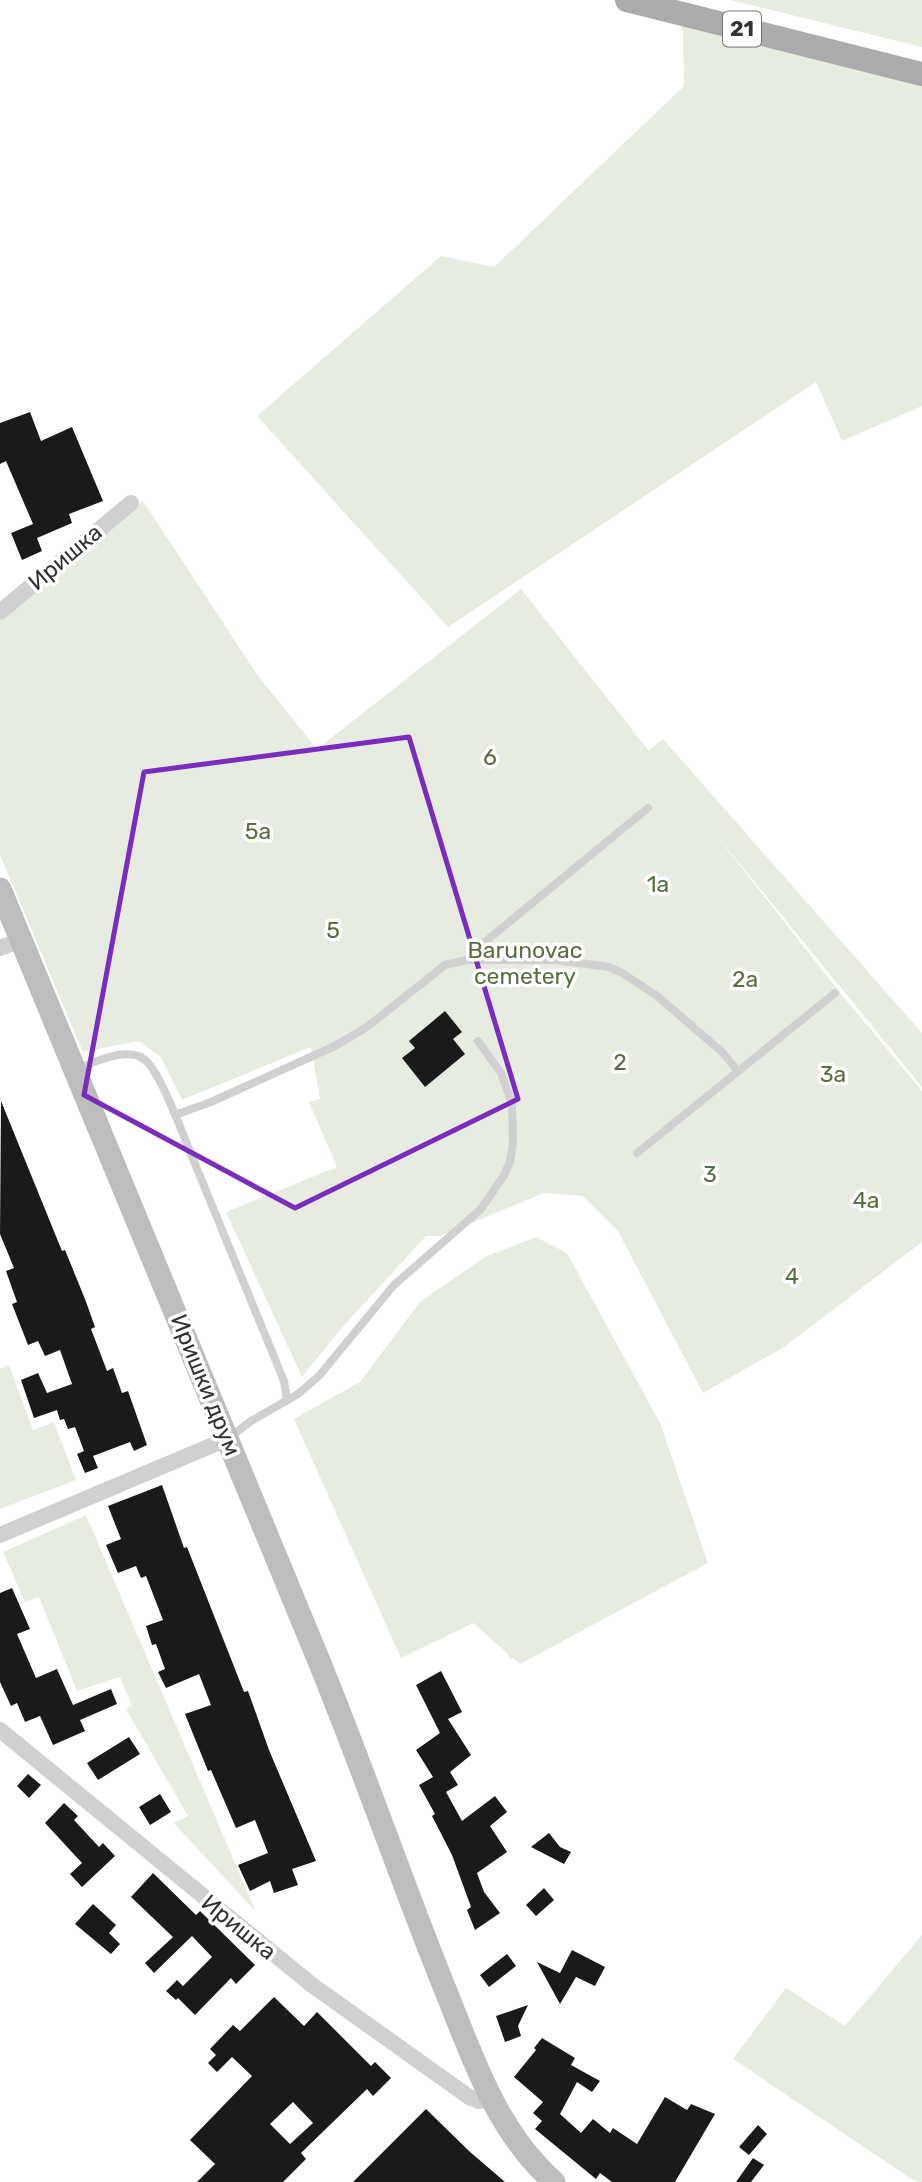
<svg xmlns="http://www.w3.org/2000/svg" width="922" height="2182" viewBox="0 0 922 2182" font-family="Rubik,sans-serif">
<style>
.green{fill:#e6ecdf}
.building{fill:#1a1a1a;fill-rule:evenodd}
.lines{fill:none;stroke-linecap:round;stroke-linejoin:round}
.lane{stroke:#d0d0d0;stroke-width:8}
.street{stroke:#d0d0d0;stroke-width:16}
.secondary{stroke:#bdbdbd;stroke-width:23}
.primary{stroke:#ababab;stroke-width:24}
.marked{fill:none;stroke:#7b2cbf;stroke-width:5;stroke-linejoin:round}
.labels{text-anchor:middle;stroke-width:7;stroke-linejoin:round;paint-order:stroke}
.shield{fill:#fff;stroke:#707070;stroke-width:2}
.shield-label{font-size:21px;font-weight:bold;fill:#333}
.street-label{font-size:23px;fill:#333;stroke:#fff}
.park-label{font-size:23px;fill:#56703f;stroke:#fff}
</style>
<rect width="100%" height="100%" fill="#fff"/>
<g class="green">
<path d="M730,0H922V47Z"/>
<path d="M680,24L922,86V406L842,441L816,382L448,627L257,416L441,256L494,267L684,86L683,32Z"/>
<path d="M143,501L258,676L317,749L521,589L649,751L663,739L922,1033V1087L708,825L841,994L922,1091V1242L784,1347L703,1393L618,1231L583,1196L544,1193L440,1236H426L338,1332L302,1377L226,1212L337,1167L309,1102L320,1099L311,1047L182,1100L160,1056L139,1041L83,1052L0,855V621Z"/>
<path d="M536,1237L567,1253L660,1423L708,1563L520,1664L513,1658L510,1659L507,1653L473,1623L401,1658L294,1419L360,1382L420,1302L485,1257Z"/>
<path d="M9,1365L33,1430L54,1422L76,1480L0,1509V1369Z"/>
<path d="M86,1515L256,1912L174,1823L188,1816L126,1709L132,1706L120,1677L77,1691L39,1597L25,1602L3,1552Z"/>
<path d="M922,1935V2182H916L733,2059L786,1988L845,2026Z"/>
</g>
<g class="building">
<path d="M30,412L41,441L72,427L103,501L69,514L72,523L37,538L42,551L22,560L11,533L33,524L6,461L0,464V423Z"/>
<path d="M445,1011L462,1032L453,1039L465,1054L425,1087L402,1058L415,1048L409,1041Z"/>
<path d="M1,1101L62,1251L65,1250L85,1299L95,1327L91,1329L107,1371L113,1368L122,1393L128,1391L147,1445L134,1451L130,1442L93,1456L98,1468L85,1473L77,1454L84,1451L75,1427L68,1429L64,1419L60,1420L57,1410L34,1418L21,1380L38,1373L47,1393L72,1384L60,1350L45,1356L38,1341L28,1345L12,1304L17,1302L6,1271L14,1268L0,1234Z"/>
<path d="M162,1485L184,1548L187,1547L244,1692L248,1691L269,1750L316,1861L292,1869L298,1885L274,1893L270,1881L250,1891L238,1865L268,1853L255,1820L236,1828L211,1770L208,1771L185,1714L211,1705L199,1674L166,1688L158,1672L165,1669L156,1644L152,1645L146,1626L163,1620L146,1576L141,1578L136,1566L118,1573L106,1545L121,1539L108,1506Z"/>
<path d="M12,1588L30,1629L17,1634L36,1678L57,1669L73,1705L111,1689L117,1704L80,1720L85,1731L53,1745L40,1716L25,1722L17,1703L11,1706L0,1682V1593Z"/>
<path d="M441,1671L462,1712L448,1719L471,1755L450,1772L458,1785L446,1792L462,1821L495,1796L507,1812L490,1826L507,1852L477,1873L484,1892L500,1913L475,1930L467,1910L471,1907L452,1855L432,1816L435,1814L419,1785L433,1777L416,1750L440,1733L416,1685Z"/>
<path d="M129,1737L140,1754L98,1780L87,1763Z"/>
<path d="M28,1774L41,1785L29,1798L17,1786Z"/>
<path d="M160,1794L171,1812L150,1825L139,1807Z"/>
<path d="M64,1803L78,1816L74,1820L99,1847L103,1843L115,1856L82,1887L70,1874L82,1863L45,1823Z"/>
<path d="M549,1833L560,1847L571,1852L564,1864L531,1847Z"/>
<path d="M153,1873L196,1915L200,1911L255,1965L236,1984L231,1978L195,2015L178,1998L176,2000L166,1991L177,1980L183,1986L212,1957L192,1936L154,1973L145,1963L173,1937L131,1897Z"/>
<path d="M544,1888L554,1900L536,1916L526,1905Z"/>
<path d="M93,1904L116,1925L109,1933L120,1944L111,1954L75,1924Z"/>
<path d="M572,1950L605,1967L595,1986L576,1977L560,2004L537,1962L560,1973Z"/>
<path d="M507,1954L516,1966L489,1987L480,1975Z"/>
<path d="M274,1997L304,2026L317,2012L371,2066L375,2062L391,2078L373,2096L367,2089L301,2153L306,2159L283,2182H197L215,2164L190,2140L252,2076L232,2057L217,2072L208,2063L216,2055L210,2049L233,2025L240,2031ZM293,2102L313,2123L290,2144L270,2124Z"/>
<path d="M528,2005L518,2026L521,2036L505,2042L496,2016Z"/>
<path d="M542,2038L575,2058L571,2065L600,2081L592,2092L577,2082L560,2114L581,2133L593,2119L610,2133L613,2128L637,2144L665,2097L687,2110L691,2104L715,2114L675,2182H612L600,2173L596,2179L535,2129L542,2121L533,2113L543,2102L514,2077L536,2050L534,2048Z"/>
<path d="M426,2109L469,2151L505,2182H353Z"/>
<path d="M758,2125L767,2134L749,2155L739,2147Z"/>
<path d="M753,2158L764,2165L751,2182H736Z"/>
</g>
<g class="lines">
<g class="lane">
<path d="M467,960L480,946L648,808"/>
<path d="M78,1070C94,1061 127,1047 144,1059C160,1070 184,1138 193,1159C223,1233 253,1307 284,1381L287,1400"/>
<path d="M175,1115L211,1102L335,1046L367,1027L445,965L467,960H556L609,967L622,973L656,995L722,1052L738,1071"/>
<path d="M637,1153L835,993"/>
<path d="M230,1437L251,1421L298,1394L319,1376L394,1285L480,1210L503,1177L510,1162L513,1144L512,1104L501,1073L478,1041"/>
</g>
<g class="street">
<path d="M0,612L131,503"/>
<path d="M0,948L21,940"/>
<path d="M0,1535L227,1439"/>
<path d="M0,1730L312,1985L469,2097L479,2101L491,2098"/>
</g>
<path class="secondary" d="M0,889L319,1661C362,1766 399,1874 441,1979C471,2052 494,2129 554,2182"/>
<path class="primary" d="M627,0L922,74"/>
</g>
<path class="marked" d="M409,737L518,1099L295,1208L84,1095L144,772Z"/>
<g class="labels">
<rect class="shield" x="723" y="11.5" width="38" height="35" rx="5"/>
<g class="shield-label">
<text x="742" y="36">21</text>
</g>
<g class="street-label">
<text transform="translate(65 557) rotate(-40)" y="8">Иришка</text>
<text transform="translate(206 1385) rotate(68)" y="8">Иришки друм</text>
<text transform="translate(239 1927) rotate(39)" y="8">Иришка</text>
</g>
<g class="park-label">
<text x="490" y="765">6</text>
<text x="258" y="839">5a</text>
<text x="658" y="892">1a</text>
<text x="333" y="938">5</text>
<text x="525" y="958">Barunovac<tspan x="525" dy="26">cemetery</tspan></text>
<text x="745" y="987">2a</text>
<text x="620" y="1070">2</text>
<text x="833" y="1082">3a</text>
<text x="710" y="1182">3</text>
<text x="866" y="1208">4a</text>
<text x="792" y="1284">4</text>
</g>
</g>
</svg>
